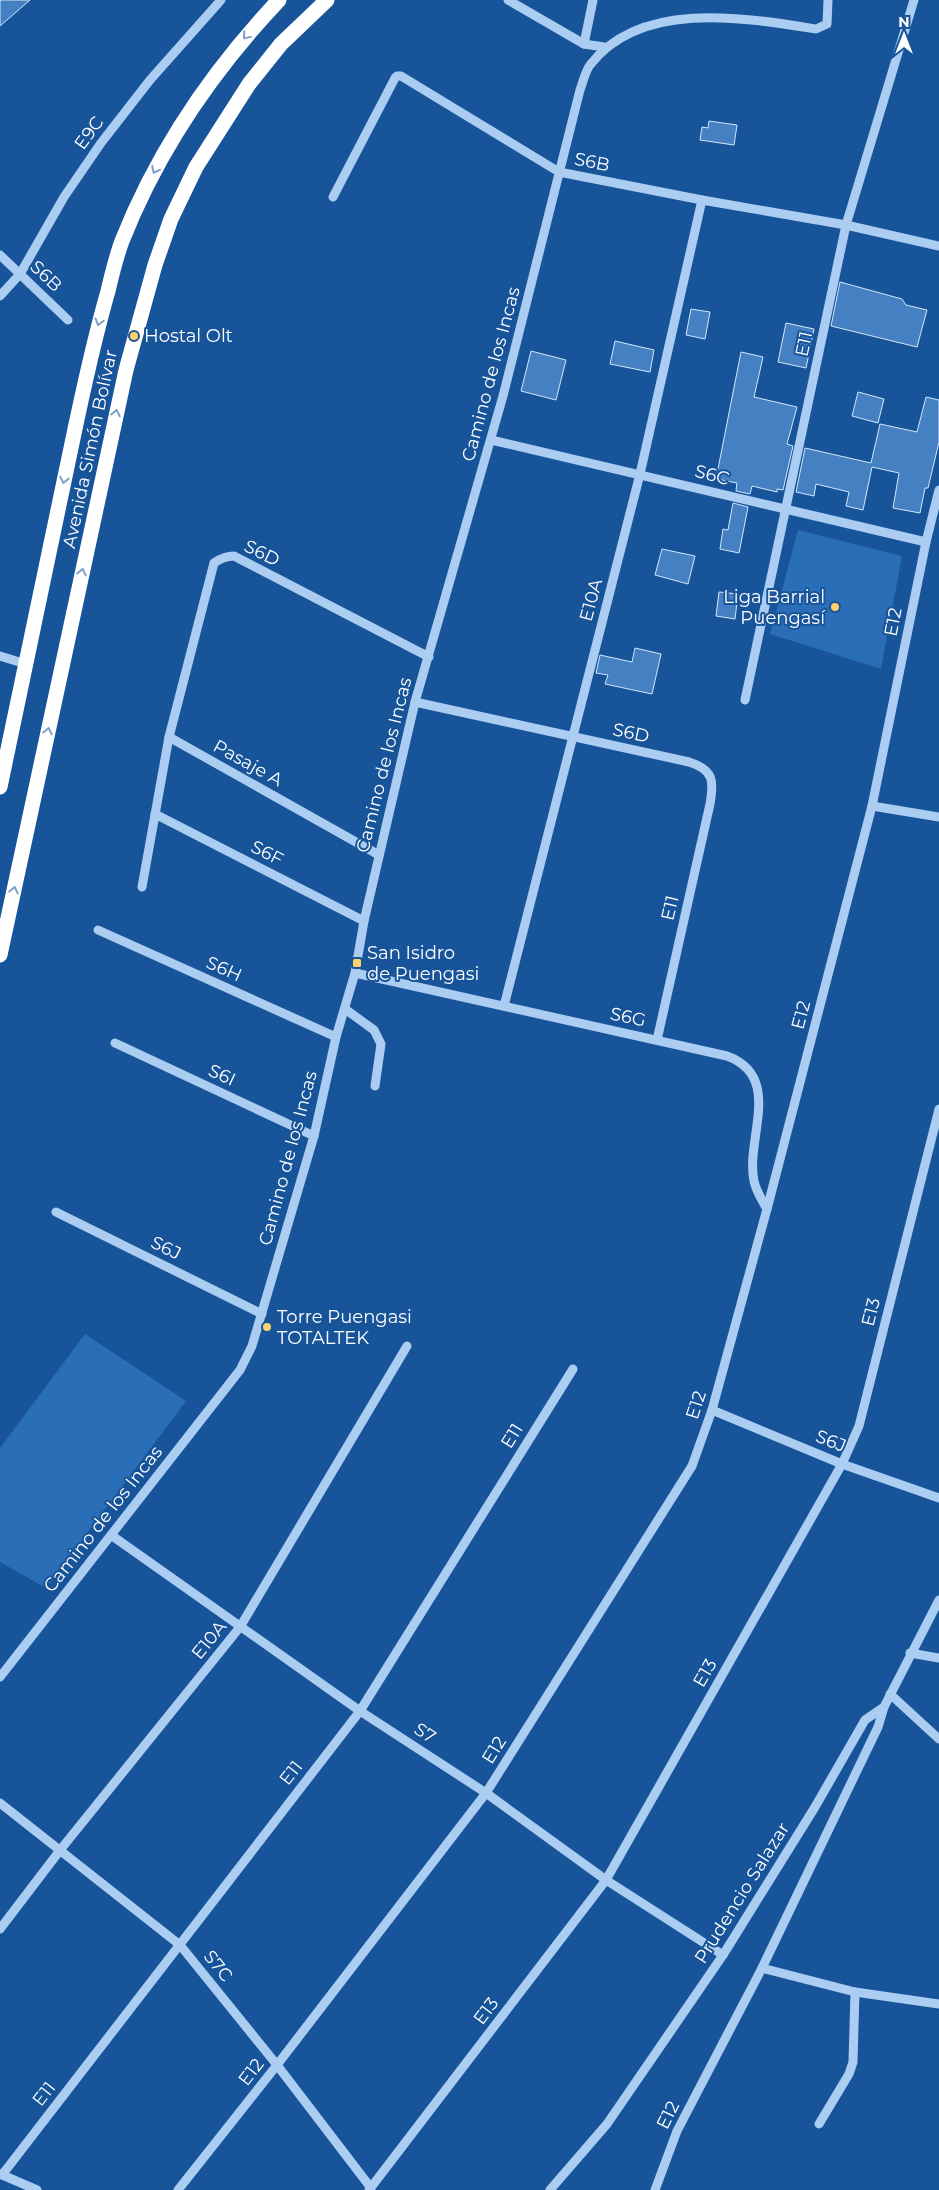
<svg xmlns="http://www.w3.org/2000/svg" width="939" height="2190" viewBox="0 0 939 2190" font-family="Montserrat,sans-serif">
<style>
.pitch{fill:#2a6eb7}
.building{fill:#4480c2;stroke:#d3e7fc}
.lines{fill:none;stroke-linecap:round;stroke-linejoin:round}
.minor{stroke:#accdf2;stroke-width:9}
.highway{stroke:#fff;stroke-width:15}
.oneway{stroke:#7fa1c7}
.poi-dot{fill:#ffd16c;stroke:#175499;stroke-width:2}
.labels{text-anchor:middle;stroke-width:4;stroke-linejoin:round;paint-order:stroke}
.street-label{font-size:18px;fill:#fff;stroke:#175499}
.poi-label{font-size:18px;fill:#fff;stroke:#175499;text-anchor:start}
</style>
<rect width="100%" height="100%" fill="#175499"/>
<g class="pitch">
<path d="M798,530L902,556L881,669L770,634Z"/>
<path d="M85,1334L186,1401L46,1588L0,1562V1448Z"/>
</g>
<g class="building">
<path d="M0,0H30L0,26Z"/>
<path d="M709,121L737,125L734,145L700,140L702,127L708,128Z"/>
<path d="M840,282L902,299L906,305L927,310L917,347L831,326Z"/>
<path d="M691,309L710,312L705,339L686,335Z"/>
<path d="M786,323L814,329L806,368L778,362Z"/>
<path d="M615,341L654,350L650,372L610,364Z"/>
<path d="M531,351L566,360L556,400L521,391Z"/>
<path d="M741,352L763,357L754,397L797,407L787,444L793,446L783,490L777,489V492L752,486L750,494L736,491L737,483L716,479Z"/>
<path d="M858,392L884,399L878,423L852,416Z"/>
<path d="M926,397L939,400V442L928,488H925L920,513L893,508L899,473L872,467L863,510L846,506L849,492L816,484L814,496L796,492L805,448L871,463L880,424L917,432Z"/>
<path d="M733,503L748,507L739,553L720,549L723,529L728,530Z"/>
<path d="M662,549L695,556L688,584L655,575Z"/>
<path d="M719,592L738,594L735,619L716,616Z"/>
<path d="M635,648L661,654L652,694L605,684L608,675L596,673L600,655L632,662Z"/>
</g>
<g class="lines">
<g class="minor">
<path d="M508,0L584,44L604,47"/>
<path d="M584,44L593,0"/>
<path d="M333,197L395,78L397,76H401L559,172L702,200L846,225L939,246"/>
<path d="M0,255L68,320"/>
<path d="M0,296L20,274L64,197L101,143L150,80L221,0"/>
<path d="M491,440L926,542"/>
<path d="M0,656L26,664"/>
<path d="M745,700L846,225L914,0"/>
<path d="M415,702L689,762C714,770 714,781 710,804L657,1040"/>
<path d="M169,737L379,855"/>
<path d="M872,806L939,817"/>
<path d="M155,814L364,921"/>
<path d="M142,887L169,737L214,563C221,558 226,556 234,556L429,657"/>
<path d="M98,930L336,1037"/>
<path d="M355,973L727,1056C784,1077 745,1139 754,1181C756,1191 762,1200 767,1209"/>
<path d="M504,1006L640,474L702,200"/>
<path d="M345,1009L374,1030L381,1044L375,1086"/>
<path d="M115,1043L314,1136"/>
<path d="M56,1212L262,1314"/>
<path d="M712,1410L842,1464L939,1498"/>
<path d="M111,1535L360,1711L486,1793L606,1880L723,1955"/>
<path d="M910,1653L939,1658"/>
<path d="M0,1677L240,1370L252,1346L314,1136L336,1037L355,973L364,921L415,702L503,396L580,90C583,82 585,72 590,65C640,0 741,17 816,29L827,24L828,0"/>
<path d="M890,1694L939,1739"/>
<path d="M0,1803L180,1945L277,2065L371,2188"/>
<path d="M0,1929L61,1849L240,1627L407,1346"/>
<path d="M762,1968L855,1992L939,2004"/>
<path d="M819,2124L849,2074L853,2062L855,1992"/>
<path d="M0,2174L37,2190"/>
<path d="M2,2175L360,1711L573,1369"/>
<path d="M178,2190L277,2065L486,1793L692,1466L712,1410L767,1209L872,806L926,542L939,490"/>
<path d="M369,2190L606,1880L842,1464L859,1426L939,1109"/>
<path d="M550,2190L607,2124L723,1955L815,1807L865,1720L884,1707L939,1600"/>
<path d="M655,2190L677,2131L762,1968L878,1727L884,1707"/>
</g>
<g class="highway">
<path d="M0,787C24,674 47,561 71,448C82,395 93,343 108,291C112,274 116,257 122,241C158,150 212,71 279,0"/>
<path d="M0,955L126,370L155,265L171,219L196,167L249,84L281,44L327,0"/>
</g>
</g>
<defs><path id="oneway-chevron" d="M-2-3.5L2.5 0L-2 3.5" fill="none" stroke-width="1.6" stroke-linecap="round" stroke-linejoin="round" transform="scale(1.25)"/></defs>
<g class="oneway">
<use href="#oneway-chevron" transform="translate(246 36) rotate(130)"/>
<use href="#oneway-chevron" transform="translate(155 170) rotate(117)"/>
<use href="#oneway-chevron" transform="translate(99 322) rotate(106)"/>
<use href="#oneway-chevron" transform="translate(116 413) rotate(-78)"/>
<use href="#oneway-chevron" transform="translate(64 480) rotate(102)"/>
<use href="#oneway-chevron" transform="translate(82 572) rotate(-78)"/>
<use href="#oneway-chevron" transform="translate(48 731) rotate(-78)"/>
<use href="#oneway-chevron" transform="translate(14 890) rotate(-78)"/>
</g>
<g class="poi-dot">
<circle cx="134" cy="336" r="5"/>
<circle cx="835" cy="607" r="5"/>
<rect x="352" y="958" width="10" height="10" rx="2.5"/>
<circle cx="267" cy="1327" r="5"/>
</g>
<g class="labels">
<g class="street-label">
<text transform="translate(89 133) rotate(-54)" y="6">E9C</text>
<text transform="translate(592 162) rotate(11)" y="6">S6B</text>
<text transform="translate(46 276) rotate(44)" y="6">S6B</text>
<text transform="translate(804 344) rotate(-78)" y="6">E11</text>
<text transform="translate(491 374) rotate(-75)" y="6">Camino de los Incas</text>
<text transform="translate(90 449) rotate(-78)" y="6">Avenida Simón Bolívar</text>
<text transform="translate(712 475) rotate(14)" y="6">S6C</text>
<text transform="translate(262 553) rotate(26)" y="6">S6D</text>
<text transform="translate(591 600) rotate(-75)" y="6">E10A</text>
<text transform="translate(893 622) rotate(-79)" y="6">E12</text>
<text transform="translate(631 733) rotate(12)" y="6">S6D</text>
<text transform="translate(248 763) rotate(29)" y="6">Pasaje A</text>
<text transform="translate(384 765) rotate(-76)" y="6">Camino de los Incas</text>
<text transform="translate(267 853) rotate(27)" y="6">S6F</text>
<text transform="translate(670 908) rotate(-77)" y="6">E11</text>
<text transform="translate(224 969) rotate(24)" y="6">S6H</text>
<text transform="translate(801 1015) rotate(-75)" y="6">E12</text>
<text transform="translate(628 1017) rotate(12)" y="6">S6G</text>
<text transform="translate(222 1075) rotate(25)" y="6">S6I</text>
<text transform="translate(288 1158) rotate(-75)" y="6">Camino de los Incas</text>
<text transform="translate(166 1248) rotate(26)" y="6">S6J</text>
<text transform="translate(871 1312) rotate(-76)" y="6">E13</text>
<text transform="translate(696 1405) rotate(-72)" y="6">E12</text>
<text transform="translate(512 1436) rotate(-58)" y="6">E11</text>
<text transform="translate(831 1441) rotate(22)" y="6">S6J</text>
<text transform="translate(103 1519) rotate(-52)" y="6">Camino de los Incas</text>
<text transform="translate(209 1640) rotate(-51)" y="6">E10A</text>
<text transform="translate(705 1673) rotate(-60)" y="6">E13</text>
<text transform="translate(425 1733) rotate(33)" y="6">S7</text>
<text transform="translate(494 1750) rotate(-58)" y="6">E12</text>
<text transform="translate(291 1773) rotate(-52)" y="6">E11</text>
<text transform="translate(742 1893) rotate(-58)" y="6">Prudencio Salazar</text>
<text transform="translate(218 1966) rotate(51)" y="6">S7C</text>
<text transform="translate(486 2011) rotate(-53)" y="6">E13</text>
<text transform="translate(251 2072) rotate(-52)" y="6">E12</text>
<text transform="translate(44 2094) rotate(-52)" y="6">E11</text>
<text transform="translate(668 2115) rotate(-64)" y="6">E12</text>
</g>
<g class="poi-label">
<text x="144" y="342">Hostal Olt</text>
<text x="825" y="603" text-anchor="end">Liga Barrial<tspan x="825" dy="21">Puengasí</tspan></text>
<text x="367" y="959">San Isidro<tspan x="367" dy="21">de Puengasi</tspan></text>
<text x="277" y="1323">Torre Puengasi<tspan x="277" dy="21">TOTALTEK</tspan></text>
</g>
</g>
<g transform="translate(904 35)" stroke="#175499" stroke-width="4" paint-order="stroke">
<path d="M0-4L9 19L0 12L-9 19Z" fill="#ffffff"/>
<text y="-8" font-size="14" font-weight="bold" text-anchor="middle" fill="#ffffff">N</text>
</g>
</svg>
